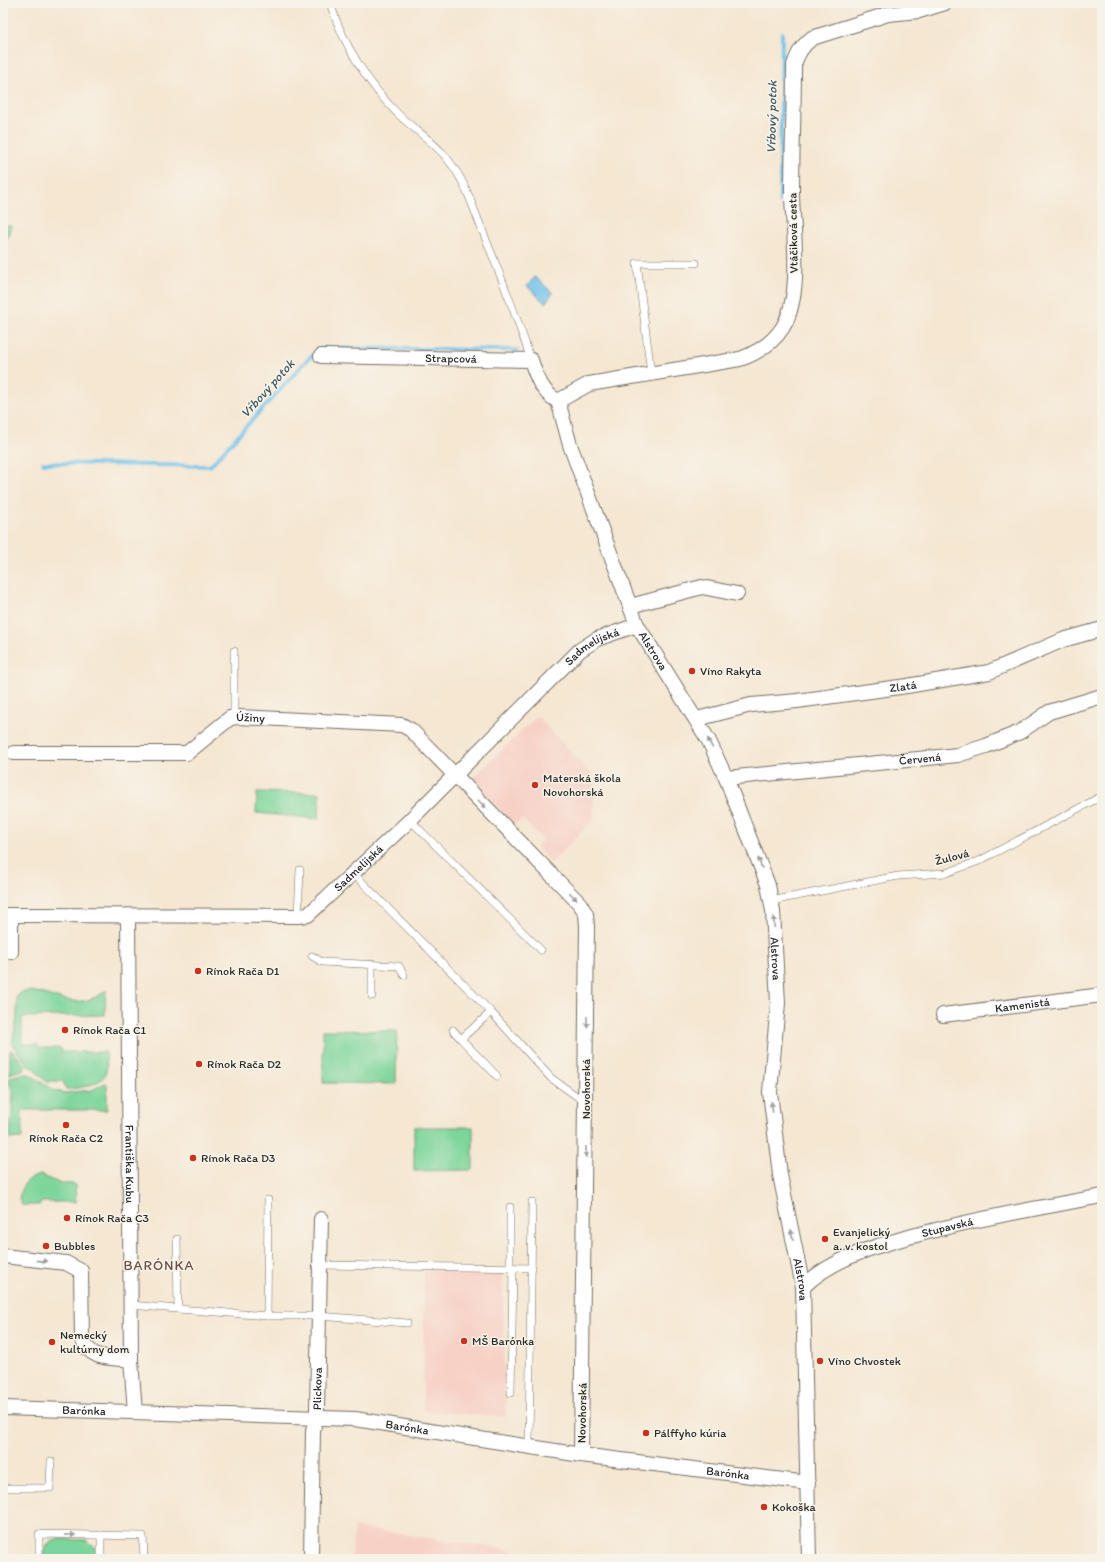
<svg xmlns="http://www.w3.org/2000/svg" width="1105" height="1562" viewBox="0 0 1105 1562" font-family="Itim,sans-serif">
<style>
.built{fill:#f7d1c6}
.green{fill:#7cd59a;stroke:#548062}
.water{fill:#6ec1ea;stroke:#4c768a}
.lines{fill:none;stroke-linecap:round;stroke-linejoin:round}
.stream{stroke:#6ec1ea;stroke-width:4}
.lane-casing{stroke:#726d65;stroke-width:8}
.street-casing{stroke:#726d65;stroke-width:16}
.lane{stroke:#fff;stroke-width:7}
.street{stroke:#fff;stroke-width:14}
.oneway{fill:#a0a0a0}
.poi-dot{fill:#c8321e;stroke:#f7f3e8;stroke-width:1.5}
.labels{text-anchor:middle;stroke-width:3;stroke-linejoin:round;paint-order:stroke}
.street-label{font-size:12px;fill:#2b2b2b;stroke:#f7f3e8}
.poi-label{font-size:12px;fill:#2b2b2b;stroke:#f7f3e8;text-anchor:start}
.water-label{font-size:13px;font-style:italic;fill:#3f5864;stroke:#f7f3e8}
.quarter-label{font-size:14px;letter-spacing:1px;fill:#6c4f46;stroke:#f7f3e8}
</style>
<rect width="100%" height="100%" fill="#f7f3e8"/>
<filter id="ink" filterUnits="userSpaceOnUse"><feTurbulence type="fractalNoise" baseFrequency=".025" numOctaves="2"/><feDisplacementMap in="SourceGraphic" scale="8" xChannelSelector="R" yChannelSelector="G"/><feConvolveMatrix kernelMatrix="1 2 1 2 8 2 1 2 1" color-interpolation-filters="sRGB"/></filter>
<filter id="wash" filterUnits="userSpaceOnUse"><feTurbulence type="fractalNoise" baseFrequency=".012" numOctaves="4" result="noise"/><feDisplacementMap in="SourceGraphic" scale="16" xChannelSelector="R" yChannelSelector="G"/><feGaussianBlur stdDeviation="0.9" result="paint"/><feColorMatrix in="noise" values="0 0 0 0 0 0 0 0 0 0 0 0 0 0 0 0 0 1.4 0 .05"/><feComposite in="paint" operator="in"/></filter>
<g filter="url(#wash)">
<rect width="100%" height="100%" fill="#f5e7d2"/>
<g class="built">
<path d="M537,716L595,778L593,820L551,863L536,847L543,840L522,818L514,825L471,780Z"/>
<path d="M424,1270L502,1271L506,1417L423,1411Z"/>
<path d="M354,1527L569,1559H351Z"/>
</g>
<g class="green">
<path d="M3,225L11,226L4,247L7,283L3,278Z"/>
<path d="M257,792L320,793L319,819L256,813Z"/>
<path d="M106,990L105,1015L22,1017V1044H38V1048H61L62,1052H106C106,1058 108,1066 106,1072C103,1085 77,1089 66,1089L63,1081H49V1083C41,1079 39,1073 33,1068L29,1067L12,1044L17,1018V996C35,977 71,1021 106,990Z"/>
<path d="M323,1030L397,1031L396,1084L323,1083Z"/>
<path d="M12,1050L26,1067L24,1069L10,1074V1051Z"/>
<path d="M21,1074H29L55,1091L64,1093L92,1090L105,1083L107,1084V1110H22V1138L10,1139L13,1095L9,1080L11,1077Z"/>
<path d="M414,1127H473V1170L414,1171Z"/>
<path d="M42,1175C53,1182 63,1184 75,1184L76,1202H41L40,1205H22L19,1199C21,1185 27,1177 42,1175Z"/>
<path d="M60,1539L87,1540L96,1549L97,1559H43C43,1548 49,1541 60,1539Z"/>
</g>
<path class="water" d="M535,277L553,293L545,303L527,286Z"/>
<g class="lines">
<g class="stream">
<path d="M780,201L782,33"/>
<path d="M43,463L210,466L309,358L324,348L517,350"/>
</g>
</g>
</g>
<g filter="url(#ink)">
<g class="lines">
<g class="lane-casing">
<g id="lane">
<path d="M330,3C343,44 369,86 400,116C416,131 436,143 449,161C466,182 473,208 483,232C500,274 517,317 531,360"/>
<path d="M651,373L637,263H696"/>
<path d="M234,651V712L238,717"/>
<path d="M410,820L541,950"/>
<path d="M354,874L491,1012L551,1078L585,1102"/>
<path d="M771,901L898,876L946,873L979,861L1102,796"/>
<path d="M298,916L300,870"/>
<path d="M312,956L322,962L399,966L404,975"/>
<path d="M372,996V964"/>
<path d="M491,1012L461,1039L497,1076"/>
<path d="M453,1030L461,1039"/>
<path d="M268,1200L267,1316H319L407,1323"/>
<path d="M177,1239L178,1309L267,1316"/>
<path d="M320,1265L532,1268"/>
<path d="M510,1268V1207"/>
<path d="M130,1305L178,1309"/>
<path d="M511,1393L513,1268"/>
<path d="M529,1446L532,1202"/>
<path d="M3,1488H50L51,1461"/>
<path d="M101,1535V1559"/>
<path d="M39,1559V1534L143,1536L144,1559"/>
</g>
</g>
<g class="street-casing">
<g id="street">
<path id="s1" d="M321,356L531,360C536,376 542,393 558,401"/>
<path id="s2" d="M558,401L570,445L637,625L709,741L726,778L768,885L773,911L778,1003L770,1092L780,1175L803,1287L809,1559"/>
<path d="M558,401L589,384L740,359C757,353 773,343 783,327C803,293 793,233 792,195C792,152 794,109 794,65C798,53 802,46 812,38L888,14L919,11L945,3"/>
<path d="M630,606L702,587L737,594"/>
<path id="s3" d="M697,719L751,705L797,701L907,686L989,672L1063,640L1102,629"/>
<path id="s4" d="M14,753H187L230,718L238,717L402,725L411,730L580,904L586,914L587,926L581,1455"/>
<path id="s5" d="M726,778L958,755L986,746L1020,732L1049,712L1102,696"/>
<path id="s6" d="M3,915L298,916L308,915L410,820L580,650L597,639L637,625"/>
<path id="s7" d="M128,916L131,1360L135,1412"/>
<path d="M11,952V915"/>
<path id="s8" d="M943,1015L1102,995"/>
<path d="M3,1256L66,1263L81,1271L82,1339C91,1361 110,1357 131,1360"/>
<path id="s9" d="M803,1287C835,1255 889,1242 932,1231C988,1216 1045,1207 1102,1196"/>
<path id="s10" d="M3,1408L355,1419L581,1455L808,1483"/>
<path id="s11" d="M311,1559L313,1430L317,1417V1408L321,1219"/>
</g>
</g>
<use href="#lane" class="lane"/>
<use href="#street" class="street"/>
</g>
<defs><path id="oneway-solid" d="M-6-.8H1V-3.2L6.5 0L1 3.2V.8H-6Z"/></defs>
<g class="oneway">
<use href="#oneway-solid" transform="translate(710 743) rotate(-116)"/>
<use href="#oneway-solid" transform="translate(482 804) rotate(45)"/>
<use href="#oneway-solid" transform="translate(760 863) rotate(-110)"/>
<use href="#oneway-solid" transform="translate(573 896) rotate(46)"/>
<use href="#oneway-solid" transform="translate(774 922) rotate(-94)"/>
<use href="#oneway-solid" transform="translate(587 1022) rotate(90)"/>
<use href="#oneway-solid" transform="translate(772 1107) rotate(-97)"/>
<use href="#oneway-solid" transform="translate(586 1152) rotate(91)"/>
<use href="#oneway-solid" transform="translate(792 1235) rotate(-101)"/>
<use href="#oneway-solid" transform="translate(42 1261) rotate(6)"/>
<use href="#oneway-solid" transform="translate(70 1535) rotate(1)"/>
</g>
</g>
<g class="poi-dot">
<circle cx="692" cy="671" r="4"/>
<circle cx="535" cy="785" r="4"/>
<circle cx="198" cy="971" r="4"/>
<circle cx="65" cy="1030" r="4"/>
<circle cx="199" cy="1064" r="4"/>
<circle cx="66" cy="1125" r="4"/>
<circle cx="193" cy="1158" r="4"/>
<circle cx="67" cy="1218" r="4"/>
<circle cx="825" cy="1239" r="4"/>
<circle cx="46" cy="1246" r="4"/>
<circle cx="464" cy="1341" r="4"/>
<circle cx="52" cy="1342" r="4"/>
<circle cx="820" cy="1361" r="4"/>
<circle cx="646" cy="1433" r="4"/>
<circle cx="764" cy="1507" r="4"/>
</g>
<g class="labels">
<g class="street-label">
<text transform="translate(793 233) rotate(-91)" y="4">Vtáčiková cesta</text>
<text dy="4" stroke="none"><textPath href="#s1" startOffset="130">Strapcová</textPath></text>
<text dy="4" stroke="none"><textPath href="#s6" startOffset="697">Sadmelijská</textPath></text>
<text dy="4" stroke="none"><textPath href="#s2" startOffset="268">Alstrova</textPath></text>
<text dy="4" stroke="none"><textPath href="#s3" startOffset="209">Zlatá</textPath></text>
<text dy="4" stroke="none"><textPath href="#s4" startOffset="249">Úžiny</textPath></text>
<text dy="4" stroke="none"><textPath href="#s5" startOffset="195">Červená</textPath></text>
<text transform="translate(952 857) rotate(-15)" y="4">Žulová</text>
<text dy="4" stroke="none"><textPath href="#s6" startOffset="374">Sadmelijská</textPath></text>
<text dy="4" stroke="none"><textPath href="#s2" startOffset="604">Alstrova</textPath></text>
<text dy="4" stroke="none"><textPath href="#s8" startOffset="80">Kamenistá</textPath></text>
<text transform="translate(586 1089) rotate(-90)" y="4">Novohorská</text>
<text dy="4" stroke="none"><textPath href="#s7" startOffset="248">Františka Kubu</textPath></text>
<text dy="4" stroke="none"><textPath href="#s9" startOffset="158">Stupavská</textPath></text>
<text dy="4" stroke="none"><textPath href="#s2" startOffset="928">Alstrova</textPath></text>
<text dy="4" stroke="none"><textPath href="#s11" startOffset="171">Plickova</textPath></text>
<text dy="4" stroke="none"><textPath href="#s10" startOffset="81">Barónka</textPath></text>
<text transform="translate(582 1413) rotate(-89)" y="4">Novohorská</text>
<text dy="4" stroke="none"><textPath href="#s10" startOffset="405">Barónka</textPath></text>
<text dy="4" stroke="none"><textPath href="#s10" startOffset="729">Barónka</textPath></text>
</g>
<g class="poi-label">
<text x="700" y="675">Víno Rakyta</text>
<text x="543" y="782">Materská škola<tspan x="543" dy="14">Novohorská</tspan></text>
<text x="206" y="975">Rínok Rača D1</text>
<text x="73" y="1034">Rínok Rača C1</text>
<text x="207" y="1068">Rínok Rača D2</text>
<text x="66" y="1142" text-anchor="middle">Rínok Rača C2</text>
<text x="201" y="1162">Rínok Rača D3</text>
<text x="75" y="1222">Rínok Rača C3</text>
<text x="833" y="1236">Evanjelický<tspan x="833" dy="14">a. v. kostol</tspan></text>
<text x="54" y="1250">Bubbles</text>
<text x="60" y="1339">Nemecký<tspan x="60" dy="14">kultúrny dom</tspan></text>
<text x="472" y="1345">MŠ Barónka</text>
<text x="828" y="1365">Víno Chvostek</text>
<text x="654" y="1437">Pálffyho kúria</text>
<text x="772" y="1511">Kokoška</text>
</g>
<g class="water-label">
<text transform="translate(771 117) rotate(-89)" y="5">Vŕbový potok</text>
<text transform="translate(267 388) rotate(-48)" y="5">Vŕbový potok</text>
</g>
<g class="quarter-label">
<text x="159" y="1270">BARÓNKA</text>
</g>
</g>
<rect width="1105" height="1562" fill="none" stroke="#f7f3e8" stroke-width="16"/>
</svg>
